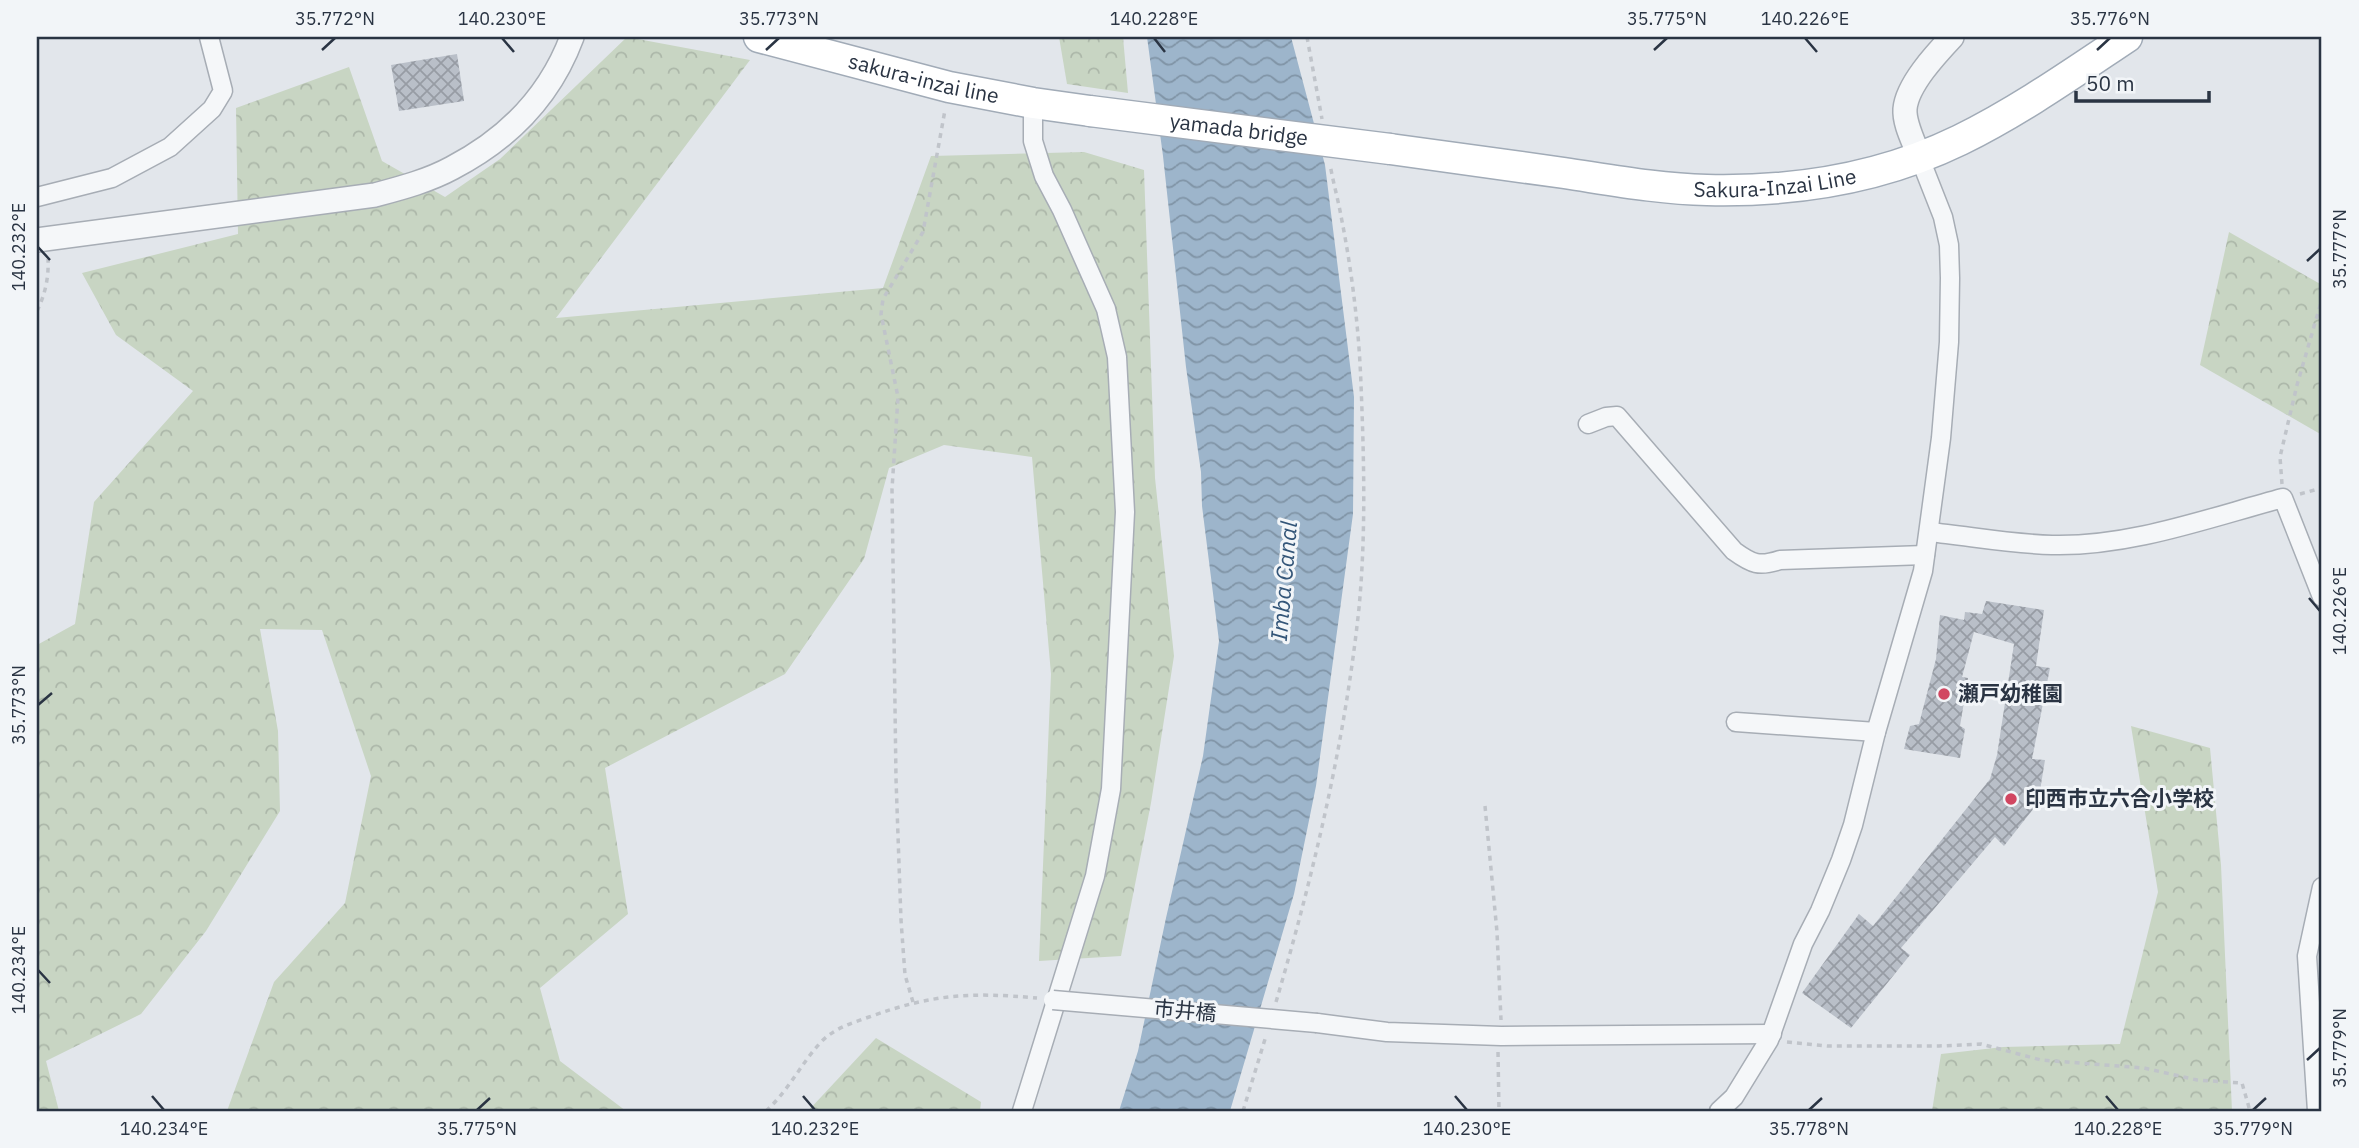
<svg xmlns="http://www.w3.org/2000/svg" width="2359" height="1148" viewBox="0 0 2359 1148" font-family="'IBM Plex Sans','Noto Sans JP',sans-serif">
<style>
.forest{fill:url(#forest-crowns)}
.water{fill:url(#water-waves)}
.building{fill:url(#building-cross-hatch)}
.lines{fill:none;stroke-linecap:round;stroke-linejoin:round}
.minor-casing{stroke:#a7adb5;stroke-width:21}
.tertiary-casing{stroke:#a7adb5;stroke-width:26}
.primary-casing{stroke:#a1abb7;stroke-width:33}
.path{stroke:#c0c4ca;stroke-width:3.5;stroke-dasharray:5 5;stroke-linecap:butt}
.minor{stroke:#f5f7f9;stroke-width:18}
.tertiary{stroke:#f5f7f9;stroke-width:23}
.primary{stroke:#fff;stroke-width:30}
.minor-bridge-casing{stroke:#a7adb5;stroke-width:21;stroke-linecap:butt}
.primary-bridge-casing{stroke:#a1abb7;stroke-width:33;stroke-linecap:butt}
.minor-bridge{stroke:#f5f7f9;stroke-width:18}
.primary-bridge{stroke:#fff;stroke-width:30}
.ticks{fill:none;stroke:#2a3443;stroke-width:2.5}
.poi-dot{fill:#d14661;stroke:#f2f5f8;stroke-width:2.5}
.labels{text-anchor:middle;stroke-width:6;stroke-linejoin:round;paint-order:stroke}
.street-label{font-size:21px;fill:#2a3443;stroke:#f2f5f8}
.poi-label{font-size:21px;font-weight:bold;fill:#2a3443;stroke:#f2f5f8;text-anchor:start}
.water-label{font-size:23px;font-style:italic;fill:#335578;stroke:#f2f5f8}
.neatline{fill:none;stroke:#2a3443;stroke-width:2.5}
.ticks-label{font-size:18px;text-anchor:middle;fill:#2a3443}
</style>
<defs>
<pattern id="forest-crowns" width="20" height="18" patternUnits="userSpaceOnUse" patternTransform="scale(1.75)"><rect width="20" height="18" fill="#c8d5c3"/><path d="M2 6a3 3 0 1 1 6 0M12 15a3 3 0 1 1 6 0" fill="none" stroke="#acb7a9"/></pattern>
<pattern id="water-waves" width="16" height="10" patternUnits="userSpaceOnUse" patternTransform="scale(1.75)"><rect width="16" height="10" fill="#9db5cb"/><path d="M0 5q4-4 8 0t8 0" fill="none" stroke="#8094a6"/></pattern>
<pattern id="building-cross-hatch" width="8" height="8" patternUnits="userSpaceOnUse" patternTransform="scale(1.75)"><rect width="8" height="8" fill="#b9bfc8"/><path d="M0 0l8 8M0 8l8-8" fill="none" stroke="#979ca4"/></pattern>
</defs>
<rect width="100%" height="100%" fill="#e2e6eb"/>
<g class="forest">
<path d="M627,37L750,60L556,318L883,288L931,156L1084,152L1144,170L1155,478L1174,656L1151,803L1121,956L1039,961L1051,674L1032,457L944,445L889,468L864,559L785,674L605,768L628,914L540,988L560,1061L626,1111H227L274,982L345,903L371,776L322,630L260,629L278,731L280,811L206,931L141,1014L46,1061L59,1111H37V645L75,624L94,502L193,391L116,335L82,273L238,234L236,108L349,67L382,161L445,197L500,159Z"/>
<path d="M1059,37H1123L1128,93L1067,84Z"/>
<path d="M2229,232L2322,285V435L2200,365Z"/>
<path d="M2131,726L2210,748L2221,865L2232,1111H1932L1941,1054L2003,1047L2120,1044L2158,892Z"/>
<path d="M876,1038L981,1102L980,1111H808Z"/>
</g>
<path class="water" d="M1147,37H1291L1325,165L1354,397L1353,514L1316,786L1294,894L1230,1111H1119L1138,1051L1166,918L1203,756L1219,641L1202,506L1201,472L1186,367L1163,156Z"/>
<g class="building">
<path d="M457,54L464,101L399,111L391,65Z"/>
<path d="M1986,601L2044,610L2036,666L2050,668L2032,759L2045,760L2038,803L2004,846L1995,837L1901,948L1910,955L1851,1028L1802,993L1859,914L1873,926L1990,779L1997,755L2014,644L1974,632L1962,677L1968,678L1960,726L1965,729L1960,758L1904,749L1910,726L1919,724L1936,659L1940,615L1964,620L1965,612L1982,614Z"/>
</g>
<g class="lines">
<g class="minor-casing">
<g id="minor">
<path d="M37,197L112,178L170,147L212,109L223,91L209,37"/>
<path d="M1588,424L1606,417L1617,416L1734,551C1752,564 1759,567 1780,560L1925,555"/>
<path d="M1929,532C1969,536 2011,544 2052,545C2130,547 2208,518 2283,498L2322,597"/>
<path d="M1736,722L1876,732"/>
<path d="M1317,1023L1387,1032L1501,1036L1772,1034"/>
<path d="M1022,1111L1095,876L1111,789L1125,512L1117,357L1106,309L1062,210L1044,176L1033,141V103"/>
<path d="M1719,1111L1734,1097L1769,1040L1803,944L1820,911L1841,860L1853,825L1876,732L1923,571L1941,438L1949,342L1950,278L1949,245L1943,217L1919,156"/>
<path d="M2317,1111L2307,956L2322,887"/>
</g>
</g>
<g class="tertiary-casing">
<g id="tertiary">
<path d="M1919,156C1914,142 1904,124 1905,109C1907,85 1936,54 1952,37"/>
<path d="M37,240L375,195C401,188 428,181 452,168C508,139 550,96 572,37"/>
</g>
</g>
<g class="primary-casing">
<g id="primary">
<path id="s1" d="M759,37L949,87L1033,103L1090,111"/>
<path id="s2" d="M1390,149C1448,157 1506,165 1564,173C1611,180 1659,189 1707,190C1793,192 1882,178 1960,140C2019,111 2073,73 2127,37"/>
</g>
</g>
<g class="path">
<path d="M1307,37L1322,119"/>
<path d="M37,311C45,295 49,277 48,259"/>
<path d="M2282,484L2280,457L2297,385L2322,299"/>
<path d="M2300,494L2322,488"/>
<path d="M1485,806L1497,932L1501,1020"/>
<path d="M913,1002L905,975L901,920L896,779L892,489L898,397L881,314L883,299L923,232L945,110"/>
<path d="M1276,1002C1314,873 1345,741 1359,608C1366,534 1364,458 1361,385C1359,329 1352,271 1341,216C1338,199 1333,182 1330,164"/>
<path d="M1787,1042L1828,1046H1939L1981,1044L2041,1060L2144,1068L2197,1080L2242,1083L2250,1111"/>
<path d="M1498,1052L1499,1111"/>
<path d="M766,1111C790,1089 801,1063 822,1041C835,1028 852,1023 869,1017C933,994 970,992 1037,998"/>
<path d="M1243,1111L1266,1036"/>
</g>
<use href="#minor" class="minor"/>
<use href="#tertiary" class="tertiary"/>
<use href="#primary" class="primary"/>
<g class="minor-bridge-casing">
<path id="minor-bridge" d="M1053,1000L1317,1023"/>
</g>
<g class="primary-bridge-casing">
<g id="primary-bridge">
<path id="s3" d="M1090,111L1390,149"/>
</g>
</g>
<use href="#minor-bridge" class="minor-bridge"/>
<use href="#primary-bridge" class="primary-bridge"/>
</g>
<path class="ticks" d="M502,38L514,52M1154,38L1165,52M1805,38L1817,52M322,50L335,38M766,50L779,38M1654,50L1667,38M2097,50L2110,38M38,247L50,260M2307,261L2320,249M2309,598L2320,611M38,705L52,693M38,970L50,983M2307,1060L2320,1048M152,1096L164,1110M803,1096L815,1110M1455,1096L1467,1110M2106,1096L2118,1110M477,1110L490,1098M1809,1110L1822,1098M2253,1110L2266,1098"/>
<g class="poi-dot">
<circle cx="1944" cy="694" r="7"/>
<circle cx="2011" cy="799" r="7"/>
</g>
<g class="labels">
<g class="street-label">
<text dy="7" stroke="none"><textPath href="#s1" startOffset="170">sakura-inzai line</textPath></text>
<text dy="7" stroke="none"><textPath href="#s3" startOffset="150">yamada bridge</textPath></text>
<text dy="7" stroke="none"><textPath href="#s2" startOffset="388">Sakura-Inzai Line</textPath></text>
<text transform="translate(1185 1011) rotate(5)" y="7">市井橋</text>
</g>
<g class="poi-label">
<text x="1958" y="701">瀬戸幼稚園</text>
<text x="2025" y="806">印西市立六合小学校</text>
</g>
<g class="water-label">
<text transform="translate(1284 581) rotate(-85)" y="8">Imba Canal</text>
</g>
</g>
<rect width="2359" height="1148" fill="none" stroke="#f2f5f8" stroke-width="77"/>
<path d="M2076 91v10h133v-10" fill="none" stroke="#2a3443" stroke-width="3.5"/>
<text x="2086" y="91" font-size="21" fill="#2a3443" stroke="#f2f5f8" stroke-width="5" paint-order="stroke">50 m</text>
<rect x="38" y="38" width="2282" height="1072" class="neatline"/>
<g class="ticks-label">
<text x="335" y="25">35.772°N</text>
<text x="502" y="25">140.230°E</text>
<text x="779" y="25">35.773°N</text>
<text x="1154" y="25">140.228°E</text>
<text x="1667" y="25">35.775°N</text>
<text x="1805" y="25">140.226°E</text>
<text x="2110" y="25">35.776°N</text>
<text transform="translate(19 247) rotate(-90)" y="6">140.232°E</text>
<text transform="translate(2340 249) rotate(-90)" y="6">35.777°N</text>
<text transform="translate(2340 611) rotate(-90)" y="6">140.226°E</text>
<text transform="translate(19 705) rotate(-90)" y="6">35.773°N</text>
<text transform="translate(19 970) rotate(-90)" y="6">140.234°E</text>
<text transform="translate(2340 1048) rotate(-90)" y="6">35.779°N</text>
<text x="164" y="1135">140.234°E</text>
<text x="477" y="1135">35.775°N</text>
<text x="815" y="1135">140.232°E</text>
<text x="1467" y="1135">140.230°E</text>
<text x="1809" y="1135">35.778°N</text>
<text x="2118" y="1135">140.228°E</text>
<text x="2253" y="1135">35.779°N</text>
</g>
</svg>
